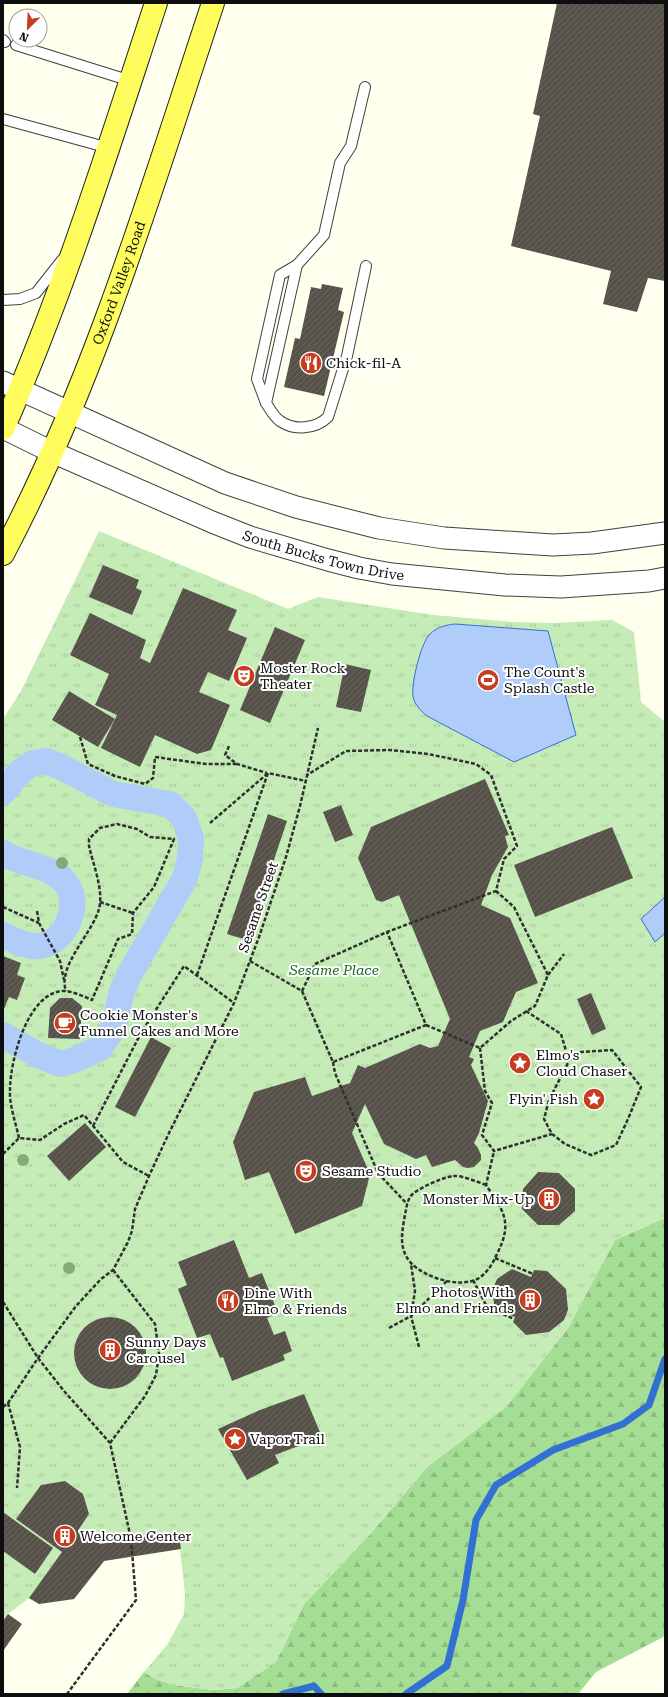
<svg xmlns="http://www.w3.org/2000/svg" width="668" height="1697" viewBox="0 0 668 1697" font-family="'Roboto Serif',serif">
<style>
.forest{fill:url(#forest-firs)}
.park{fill:url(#park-tufts)}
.water{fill:#b0cdf9;stroke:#3370d4}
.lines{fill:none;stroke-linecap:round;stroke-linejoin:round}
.stream{stroke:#3370d4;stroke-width:7}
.canal{stroke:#b0cdf9;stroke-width:26}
.building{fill:url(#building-hatch)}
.lane-casing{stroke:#414141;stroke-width:12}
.street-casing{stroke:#414141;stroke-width:23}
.primary-casing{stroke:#1f1f1f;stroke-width:24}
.path{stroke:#303030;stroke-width:2.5;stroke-dasharray:4 2;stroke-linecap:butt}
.lane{stroke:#fff;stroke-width:10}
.street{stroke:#fff;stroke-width:21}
.primary{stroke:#fffc5e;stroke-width:22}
.tree{fill:#81ac7a}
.labels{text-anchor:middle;stroke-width:4;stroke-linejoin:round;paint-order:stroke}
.street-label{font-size:14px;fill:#0e0e0e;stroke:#fff}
.poi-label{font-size:14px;fill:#0e0e0e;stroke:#fff;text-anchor:start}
.park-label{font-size:14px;font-style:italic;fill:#1a691c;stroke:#fff}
</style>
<defs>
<pattern id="forest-firs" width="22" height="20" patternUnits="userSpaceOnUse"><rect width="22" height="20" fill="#a4dd94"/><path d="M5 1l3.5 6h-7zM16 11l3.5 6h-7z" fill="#8cbc7e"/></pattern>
<pattern id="park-tufts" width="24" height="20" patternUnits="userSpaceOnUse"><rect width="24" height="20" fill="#c5ecb6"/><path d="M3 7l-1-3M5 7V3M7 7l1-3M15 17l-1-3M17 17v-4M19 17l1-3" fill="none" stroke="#a8c99b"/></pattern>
<pattern id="building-hatch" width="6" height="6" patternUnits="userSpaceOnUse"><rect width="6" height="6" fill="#575249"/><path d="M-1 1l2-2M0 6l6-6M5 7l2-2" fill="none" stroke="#6a665f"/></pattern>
</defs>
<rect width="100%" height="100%" fill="#ffe"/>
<path class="forest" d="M665,1218V1636L596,1672L578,1694H127L144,1672L156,1679L174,1685L213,1690L237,1688L276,1662L304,1604L372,1532L427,1467L506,1407L568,1328L615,1240Z"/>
<path class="park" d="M99,531L288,609L318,597L433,615L512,622L553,623L612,620L634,632L641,702L665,722V1218L615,1240L568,1328L506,1407L427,1467L372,1532L304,1604L276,1662L237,1688L213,1690L174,1685L156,1679L144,1672L167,1645L184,1614L185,1594L178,1531L101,1544L104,1561L74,1599L39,1604L29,1598L8,1614L3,1621V719L21,691Z"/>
<g class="water">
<path d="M455,624L548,631L576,735L514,762L427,716C421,711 414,704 413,696C411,684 421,642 430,634C437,627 446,625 455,624Z"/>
<path d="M665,897V933L655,942L641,919Z"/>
</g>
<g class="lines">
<g class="stream">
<path d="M283,1694L314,1686L321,1694"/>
<path d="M406,1694L447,1666L463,1600L476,1520L496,1485L553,1450L623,1424L649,1405L665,1359"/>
</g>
<g class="canal">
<path d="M3,792L21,771L33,763L46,761L59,766L113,794L170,804L184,818L191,839L190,858L185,878L128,977L121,994L114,1027L100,1048L88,1054L74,1060L60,1064L36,1054L3,1035"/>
<path d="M3,853C21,865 48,864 64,881C83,901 67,942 40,946C27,948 14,940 3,935"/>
</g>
</g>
<g class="building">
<path d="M557,3H665V281L648,278L637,312L603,304L611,271L511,246L540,116L533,114Z"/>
<path d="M322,284L343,288L338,310L344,312L324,396L284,387L295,338L300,339L311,287L321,289Z"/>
<path d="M103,565L139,580L136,588L142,591L132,615L89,597Z"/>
<path d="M183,588L237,610L228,630L247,638L229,681L208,672L199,692L230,705L211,750L197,754L155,735L140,767L101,748L117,715L95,705L109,674L70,655L90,613L146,640L140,658L150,663Z"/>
<path d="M275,627L305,640L270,723L240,710Z"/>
<path d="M345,664L371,670L361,712L336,707Z"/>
<path d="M69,691L115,719L98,747L52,720Z"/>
<path d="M485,779L509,835L505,836L508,847L492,875L481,905L510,918L538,983L516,992L503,1022L480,1031L469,1057L474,1059L471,1065L488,1101L479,1133L474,1143L478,1148L481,1155V1160L474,1167L468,1168L463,1167L455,1160L432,1167L426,1155L416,1159L384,1144L365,1104L352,1133L370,1174L362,1206L295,1234L269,1172L245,1180L233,1142L254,1092L305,1077L312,1096L350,1083L358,1065L365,1068L420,1044L430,1048L438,1046L450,1019L399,895L382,902L376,900L358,858L371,827Z"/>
<path d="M341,805L353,835L335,842L323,812Z"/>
<path d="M268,814L287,821L247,940L227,934Z"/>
<path d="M612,827L633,878L535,917L514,865Z"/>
<path d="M3,956L21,963L17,975L25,978L17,1000L9,997L4,1009H3Z"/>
<path d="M591,993L606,1029L592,1035L577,999Z"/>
<path d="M60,998H72L82,1006L80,1039L48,1038L50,1008Z"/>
<path d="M151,1037L171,1048L135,1117L115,1107Z"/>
<path d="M85,1123L106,1147L69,1181L47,1156Z"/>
<path d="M538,1172L559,1173L575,1189V1211L559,1225H538L522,1209L523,1189Z"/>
<path d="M234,1240L249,1278L262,1273L278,1313L267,1318L274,1335L285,1331L292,1351L283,1355L285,1360L232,1381L223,1357L220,1358L210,1334L197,1338L178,1289L187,1285L178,1262Z"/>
<path d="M512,1269L531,1277L534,1270L547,1271L566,1289L568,1310L564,1320L549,1332L526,1335L513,1322L515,1317L495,1309L492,1291L497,1279Z"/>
<circle cx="110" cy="1353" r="36"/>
<path d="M304,1394L322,1437L275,1455L279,1463L247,1480L218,1429L260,1410Z"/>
<path d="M65,1481L83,1494L89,1514L79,1529L100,1544L178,1531L181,1549L104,1561L74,1599L39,1604L29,1598L62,1552L16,1519L41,1485Z"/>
<path d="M3,1512L53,1548L35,1574L3,1551Z"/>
<path d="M8,1614L22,1624L3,1651V1621Z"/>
</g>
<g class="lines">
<g class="lane-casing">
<g id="lane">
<path d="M3,40L5,42"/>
<path d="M16,45L131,81"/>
<path d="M365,87L351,146L340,163L324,235L297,265L266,403C270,409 274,417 280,421C294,431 316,429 328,417L347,356L366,266"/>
<path d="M3,119L109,148"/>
<path d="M3,300L20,299L36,293L62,260"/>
<path d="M266,403L257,379L280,275L297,265"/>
</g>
</g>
<g class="street-casing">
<g id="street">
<path d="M3,382L225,483L296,507L379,528L444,538L553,545L592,543L665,533"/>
<path id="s1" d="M3,428L52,452L212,522L250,537L328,560L359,568L392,574L505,585L561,587L649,581L665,578"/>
</g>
</g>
<g class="primary-casing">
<g id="primary">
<path d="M3,429C64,291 109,146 156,3"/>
<path id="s2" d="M3,554C95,380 151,190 213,3"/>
</g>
</g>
<g class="path">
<path d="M80,737L88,764L115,776L145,784L153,778L155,757L206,764H237"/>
<path d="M229,746L225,755L237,764L267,773"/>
<path d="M210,823L267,774"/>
<path d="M100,902L133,913"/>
<path d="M3,907L39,923"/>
<path d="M37,911L39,923L60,961L64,980"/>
<path d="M250,961L302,991L315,964L387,932L496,891L504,859L517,846L491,775L476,764L428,754L390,750L346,751L307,775"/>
<path d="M197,975L268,773L306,781"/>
<path d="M548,975L564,954"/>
<path d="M302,991L333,1062L426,1025L387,932"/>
<path d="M526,1011L561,1034L569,1061L581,1052L612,1050L641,1087L628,1119L616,1145L591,1155L565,1144L552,1134L544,1119L549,1100L569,1061"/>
<path d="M426,1025L480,1048L511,1021L535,1006L548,975L514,907L496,891"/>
<path d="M480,1048L485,1091L492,1103L482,1135L494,1151L552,1134"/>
<path d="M333,1062L335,1073L378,1173L407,1204"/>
<path d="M93,1126L141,1033L184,966L234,1003"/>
<path d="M19,1138C16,1124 9,1104 10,1090C10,1061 28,989 66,991C74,992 85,997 92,1000L118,939L132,934L133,913L154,887L174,839L150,837L137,829L117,824L100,828L89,839V846C93,864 104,891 99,909C92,934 57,966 66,991"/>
<path d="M3,1154L19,1138L40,1140L64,1124L84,1115L123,1162L149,1176"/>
<path d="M486,1185C478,1182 461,1175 453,1176C444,1177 415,1189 410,1197C406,1204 406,1212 404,1220C402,1233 400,1244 406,1256C416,1276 460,1290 479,1278C488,1272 493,1263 497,1254C513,1222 504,1212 486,1185L494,1151"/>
<path d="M495,1258L533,1274"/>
<path d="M473,1280L487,1307L514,1319"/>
<path d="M3,1302L38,1358L64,1391L110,1443L131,1539L136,1600L67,1694"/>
<path d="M389,1328L411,1316L415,1291L411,1264"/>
<path d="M419,1347L411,1316L447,1281"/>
<path d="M8,1403L20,1447L17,1488"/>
<path d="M3,1407L8,1403L38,1358L76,1306L101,1279L113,1270L128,1242L132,1231L135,1209L149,1176L168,1135L234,1003L259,937L286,857L300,806L318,728"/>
<path d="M110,1443L145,1396L156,1375L159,1354L155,1324L113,1270"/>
</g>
<use href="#lane" class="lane"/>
<use href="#street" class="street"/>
<use href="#primary" class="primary"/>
</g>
<g class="tree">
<circle cx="62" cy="863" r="6"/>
<circle cx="23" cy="1160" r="6"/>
<circle cx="69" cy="1268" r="6"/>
</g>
<defs>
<g id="restaurant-disc" transform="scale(1.15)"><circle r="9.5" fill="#c53c1e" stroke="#fff"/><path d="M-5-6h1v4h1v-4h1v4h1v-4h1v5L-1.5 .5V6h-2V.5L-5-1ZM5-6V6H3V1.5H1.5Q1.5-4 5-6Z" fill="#fff"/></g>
<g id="theatre-disc" transform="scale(1.15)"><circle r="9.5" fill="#c53c1e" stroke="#fff"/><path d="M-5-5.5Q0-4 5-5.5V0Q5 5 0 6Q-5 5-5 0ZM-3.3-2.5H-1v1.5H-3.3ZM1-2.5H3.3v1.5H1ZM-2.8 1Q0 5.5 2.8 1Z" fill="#fff"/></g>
<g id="stadium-disc" transform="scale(1.15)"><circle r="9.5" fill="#c53c1e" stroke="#fff"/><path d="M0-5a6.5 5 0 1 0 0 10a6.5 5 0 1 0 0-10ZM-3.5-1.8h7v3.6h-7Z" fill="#fff"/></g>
<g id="cafe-disc" transform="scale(1.15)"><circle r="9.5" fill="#c53c1e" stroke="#fff"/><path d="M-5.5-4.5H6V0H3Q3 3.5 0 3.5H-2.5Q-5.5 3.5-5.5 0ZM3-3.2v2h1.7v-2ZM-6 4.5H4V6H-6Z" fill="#fff"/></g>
<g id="sight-disc" transform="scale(1.15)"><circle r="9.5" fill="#c53c1e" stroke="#fff"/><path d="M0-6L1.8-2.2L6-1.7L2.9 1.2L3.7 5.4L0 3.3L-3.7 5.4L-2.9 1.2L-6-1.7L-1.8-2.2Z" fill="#fff"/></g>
<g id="building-disc" transform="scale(1.15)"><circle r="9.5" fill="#c53c1e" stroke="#fff"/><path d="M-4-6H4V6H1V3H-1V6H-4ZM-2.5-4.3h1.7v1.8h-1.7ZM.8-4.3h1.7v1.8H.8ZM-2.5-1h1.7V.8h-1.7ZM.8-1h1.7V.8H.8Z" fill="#fff"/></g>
</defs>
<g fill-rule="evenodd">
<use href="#restaurant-disc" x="311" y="363"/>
<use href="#theatre-disc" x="244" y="676"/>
<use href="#stadium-disc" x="488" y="680"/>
<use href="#cafe-disc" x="65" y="1023"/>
<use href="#sight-disc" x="520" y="1063"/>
<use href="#sight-disc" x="594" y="1099"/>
<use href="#theatre-disc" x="306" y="1171"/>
<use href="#building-disc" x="549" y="1199"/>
<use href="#building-disc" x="530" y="1300"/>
<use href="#restaurant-disc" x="228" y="1301"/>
<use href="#building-disc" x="110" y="1350"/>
<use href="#sight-disc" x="235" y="1439"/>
<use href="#building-disc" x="65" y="1536"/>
</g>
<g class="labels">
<g class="street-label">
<text dy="5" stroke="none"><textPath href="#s2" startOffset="295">Oxford Valley Road</textPath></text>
<text dy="5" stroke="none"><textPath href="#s1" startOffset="346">South Bucks Town Drive</textPath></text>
<text transform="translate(258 907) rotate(-71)" y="5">Sesame Street</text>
</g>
<g class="poi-label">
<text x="326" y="368">Chick-fil-A</text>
<text x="260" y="673">Moster Rock<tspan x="260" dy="16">Theater</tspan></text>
<text x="504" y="677">The Count's<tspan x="504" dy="16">Splash Castle</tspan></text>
<text x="80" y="1020">Cookie Monster's<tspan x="80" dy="16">Funnel Cakes and More</tspan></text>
<text x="536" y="1060">Elmo's<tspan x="536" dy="16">Cloud Chaser</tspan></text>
<text x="578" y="1104" text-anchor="end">Flyin' Fish</text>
<text x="322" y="1176">Sesame Studio</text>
<text x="534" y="1204" text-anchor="end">Monster Mix-Up</text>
<text x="514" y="1297" text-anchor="end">Photos With<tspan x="514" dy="16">Elmo and Friends</tspan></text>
<text x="244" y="1298">Dine With<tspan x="244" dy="16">Elmo &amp; Friends</tspan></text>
<text x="126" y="1347">Sunny Days<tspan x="126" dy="16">Carousel</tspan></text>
<text x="250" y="1444">Vapor Trail</text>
<text x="80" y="1541">Welcome Center</text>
</g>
<g class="park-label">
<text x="334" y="975">Sesame Place</text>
</g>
</g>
<rect width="668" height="1697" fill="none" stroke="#0e0e0e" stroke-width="8"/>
<g transform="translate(28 28) rotate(204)"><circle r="19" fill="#ffffff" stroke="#9f9f9f"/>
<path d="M0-3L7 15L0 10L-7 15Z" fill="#c53c1e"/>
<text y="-6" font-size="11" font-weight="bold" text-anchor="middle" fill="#0e0e0e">N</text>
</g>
</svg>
